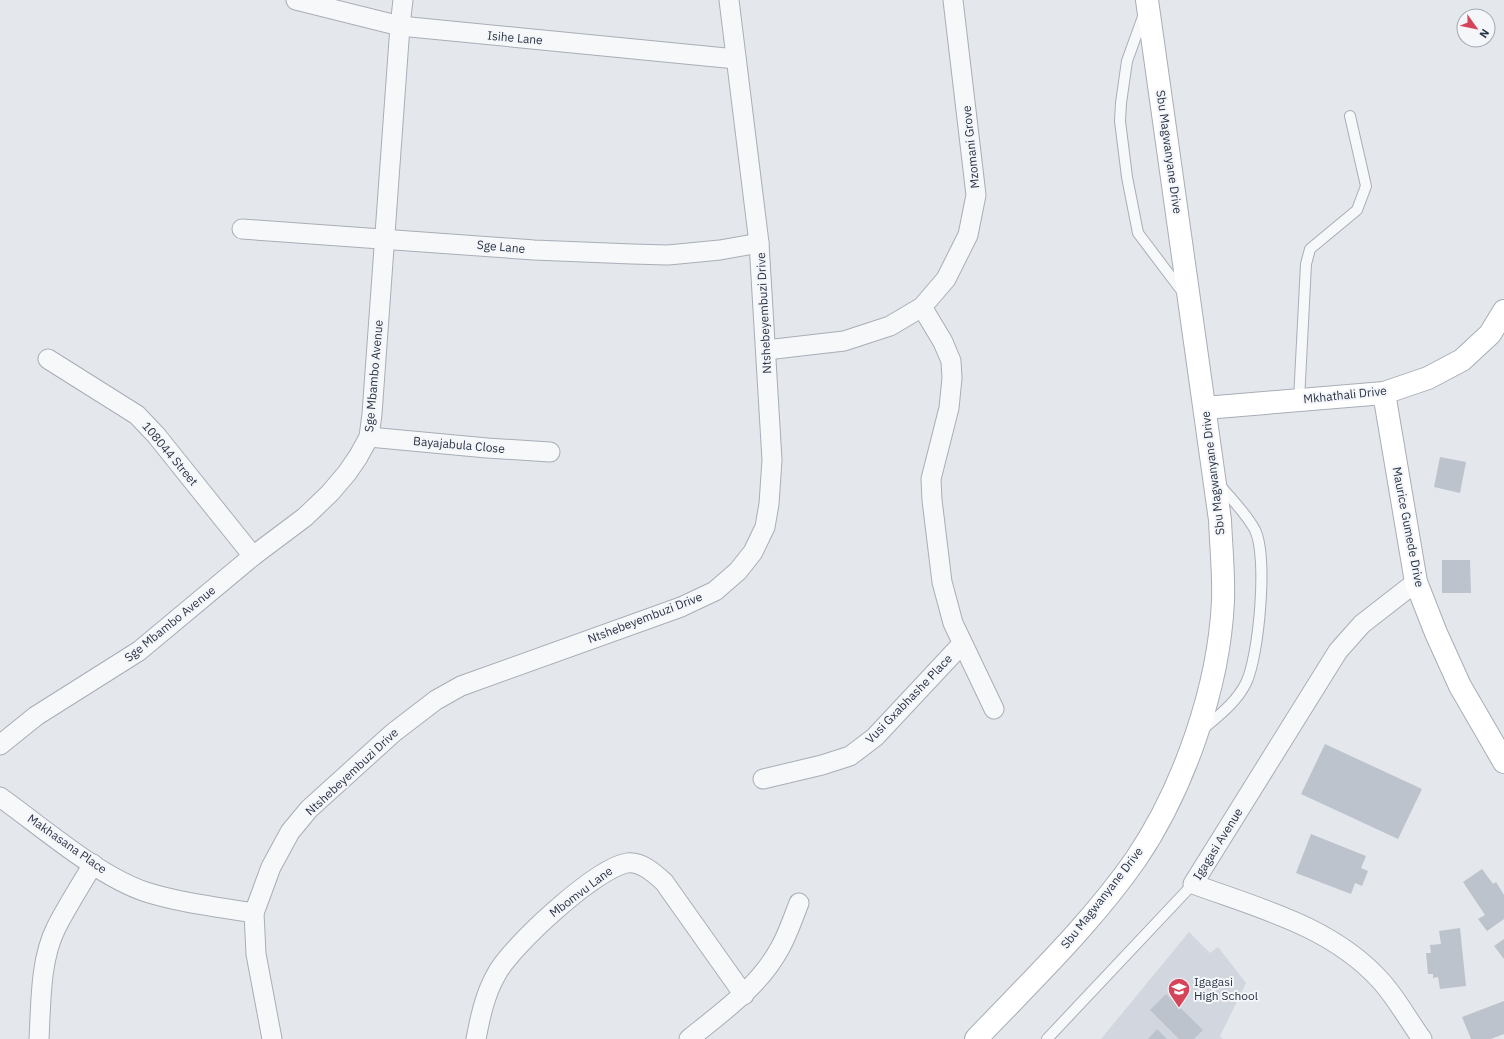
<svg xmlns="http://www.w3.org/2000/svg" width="1504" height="1039" viewBox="0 0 1504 1039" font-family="'IBM Plex Sans',sans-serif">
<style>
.built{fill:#d2d6de}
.building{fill:#bdc3cc}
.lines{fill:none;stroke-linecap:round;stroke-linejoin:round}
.lane-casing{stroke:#a8aeb7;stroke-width:12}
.street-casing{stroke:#a8aeb7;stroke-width:21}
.secondary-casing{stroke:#a8aeb7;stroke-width:24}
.lane{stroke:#f7f8fa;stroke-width:10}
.street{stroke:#f7f8fa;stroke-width:19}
.secondary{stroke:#fff;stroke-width:22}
.labels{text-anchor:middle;stroke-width:4;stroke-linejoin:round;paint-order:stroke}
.street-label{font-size:12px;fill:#2a3446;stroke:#f4f6f9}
.poi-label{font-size:12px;fill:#2a3446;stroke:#f4f6f9;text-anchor:start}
</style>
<rect width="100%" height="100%" fill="#e4e7ec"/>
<path class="built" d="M1189,932L1210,953L1218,947L1246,983L1220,1036L1223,1039H1101Z"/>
<g class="building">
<path d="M1440,457L1466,462L1460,493L1434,487Z"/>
<path d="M1442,560H1470L1471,593H1442Z"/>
<path d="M1325,744L1422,789L1398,839L1301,794Z"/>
<path d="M1311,834L1366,856L1361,868L1368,871L1362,886L1355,883L1351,894L1296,873Z"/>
<path d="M1482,869L1493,884L1496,882L1504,895V919L1487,931L1478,919L1485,915L1463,882Z"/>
<path d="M1460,928L1466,986L1440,989L1438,977L1433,978V974H1428L1426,953H1431L1430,945L1441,944L1439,931Z"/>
<path d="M1504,939V959L1494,946Z"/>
<path d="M1166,994L1203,1030L1194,1039H1179L1150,1010Z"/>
<path d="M1504,1001V1034L1491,1039H1471L1462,1017Z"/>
<path d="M1157,1029L1167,1039H1148Z"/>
</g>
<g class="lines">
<g class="lane-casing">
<g id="lane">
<path d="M1144,14L1127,61L1121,103L1120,121L1127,177L1138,233L1184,294"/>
<path d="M1299,400L1306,264L1310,249L1357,210L1366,186L1350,116"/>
<path d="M1202,730C1218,716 1236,703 1246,683C1259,656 1268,557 1255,530C1246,513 1231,499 1219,484"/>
<path d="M1047,1039L1193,884"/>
</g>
</g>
<g class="street-casing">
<g id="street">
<path d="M296,0L400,26L736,59"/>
<path d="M242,229L534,250L632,254L668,255L720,250L759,243"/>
<path d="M922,307L943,342L951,361L952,378L949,408L931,479L932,500L942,582L953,623L994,709"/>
<path d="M766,350L844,341L890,326L922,307L946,279L968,235L976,195L953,0"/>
<path d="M48,359L137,415L156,435L253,556"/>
<path d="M369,437L487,448L550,452"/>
<path d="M1416,582L1362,624L1338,651L1193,884C1258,908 1331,926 1380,980C1396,997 1408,1020 1422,1039"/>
<path d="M0,745L36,716L139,651L253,556L305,517L330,493L347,473L358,457L369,437L372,414L400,26L403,0"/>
<path d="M763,779L822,765L850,756L875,737L962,644"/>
<path d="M0,797C42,827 98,876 146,892C181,903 218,907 254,913"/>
<path d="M39,1039C41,1003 40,960 56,928C67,906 81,885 93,864"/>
<path d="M272,1039L256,954L254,913L271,867L290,832L309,809L393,733L436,700L461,686L681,607L715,591L738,571L753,552L765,527L769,504L772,460L759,243L729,0"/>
<path d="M476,1039C480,1018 485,994 496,975C510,947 596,868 627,863C641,861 654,873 664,882L744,995"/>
<path d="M689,1039C722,1012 759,987 780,948C788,934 793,918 799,903"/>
</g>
</g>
<g class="secondary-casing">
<g id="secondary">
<path d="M1384,393L1416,582L1436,633L1460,686L1504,762"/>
<path d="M1205,408L1384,393L1428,378L1462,360L1490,334L1504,311"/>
<path d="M976,1039C1031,981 1090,925 1136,859C1184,788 1219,687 1223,601C1224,574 1221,546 1220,520L1147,0"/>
</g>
</g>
<use href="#lane" class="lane"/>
<use href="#street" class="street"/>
<use href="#secondary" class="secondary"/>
</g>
<defs>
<g id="school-pin" transform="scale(1.15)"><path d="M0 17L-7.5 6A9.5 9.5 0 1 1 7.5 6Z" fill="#d54459" stroke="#f4f6f9"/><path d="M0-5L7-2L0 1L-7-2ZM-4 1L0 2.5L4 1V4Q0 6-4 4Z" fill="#fff"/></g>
</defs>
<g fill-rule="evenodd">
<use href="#school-pin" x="1179" y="989"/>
</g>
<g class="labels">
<g class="street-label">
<text transform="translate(515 38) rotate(5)" y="4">Isihe Lane</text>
<text transform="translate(971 147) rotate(-96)" y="4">Mzomani Grove</text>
<text transform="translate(1169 152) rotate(82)" y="4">Sbu Magwanyane Drive</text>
<text transform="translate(501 247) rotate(5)" y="4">Sge Lane</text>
<text transform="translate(764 313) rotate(-93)" y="4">Ntshebeyembuzi Drive</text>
<text transform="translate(374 376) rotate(-85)" y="4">Sge Mbambo Avenue</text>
<text transform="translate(1345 395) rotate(-6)" y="4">Mkhathali Drive</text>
<text transform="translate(459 445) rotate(5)" y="4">Bayajabula Close</text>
<text transform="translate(170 454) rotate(50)" y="4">108044 Street</text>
<text transform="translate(1213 473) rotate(-97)" y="4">Sbu Magwanyane Drive</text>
<text transform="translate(1408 527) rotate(79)" y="4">Maurice Gumede Drive</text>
<text transform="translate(645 618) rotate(-21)" y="4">Ntshebeyembuzi Drive</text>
<text transform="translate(170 624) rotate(-39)" y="4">Sge Mbambo Avenue</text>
<text transform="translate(909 699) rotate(-46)" y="4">Vusi Gxabhashe Place</text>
<text transform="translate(352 772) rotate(-43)" y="4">Ntshebeyembuzi Drive</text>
<text transform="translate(67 844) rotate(35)" y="4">Makhasana Place</text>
<text transform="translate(1218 844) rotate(-58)" y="4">Igagasi Avenue</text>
<text transform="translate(581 892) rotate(-37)" y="4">Mbomvu Lane</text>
<text transform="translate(1102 898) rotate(-52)" y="4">Sbu Magwanyane Drive</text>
</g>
<g class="poi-label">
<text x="1194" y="986">Igagasi<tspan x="1194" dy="14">High School</tspan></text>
</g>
</g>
<g transform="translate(1476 28) rotate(123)"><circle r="19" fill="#f4f6f9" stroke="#a3a8b1"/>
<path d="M0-3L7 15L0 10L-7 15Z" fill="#d54459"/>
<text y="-6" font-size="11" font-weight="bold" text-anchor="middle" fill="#2a3446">N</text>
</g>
</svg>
